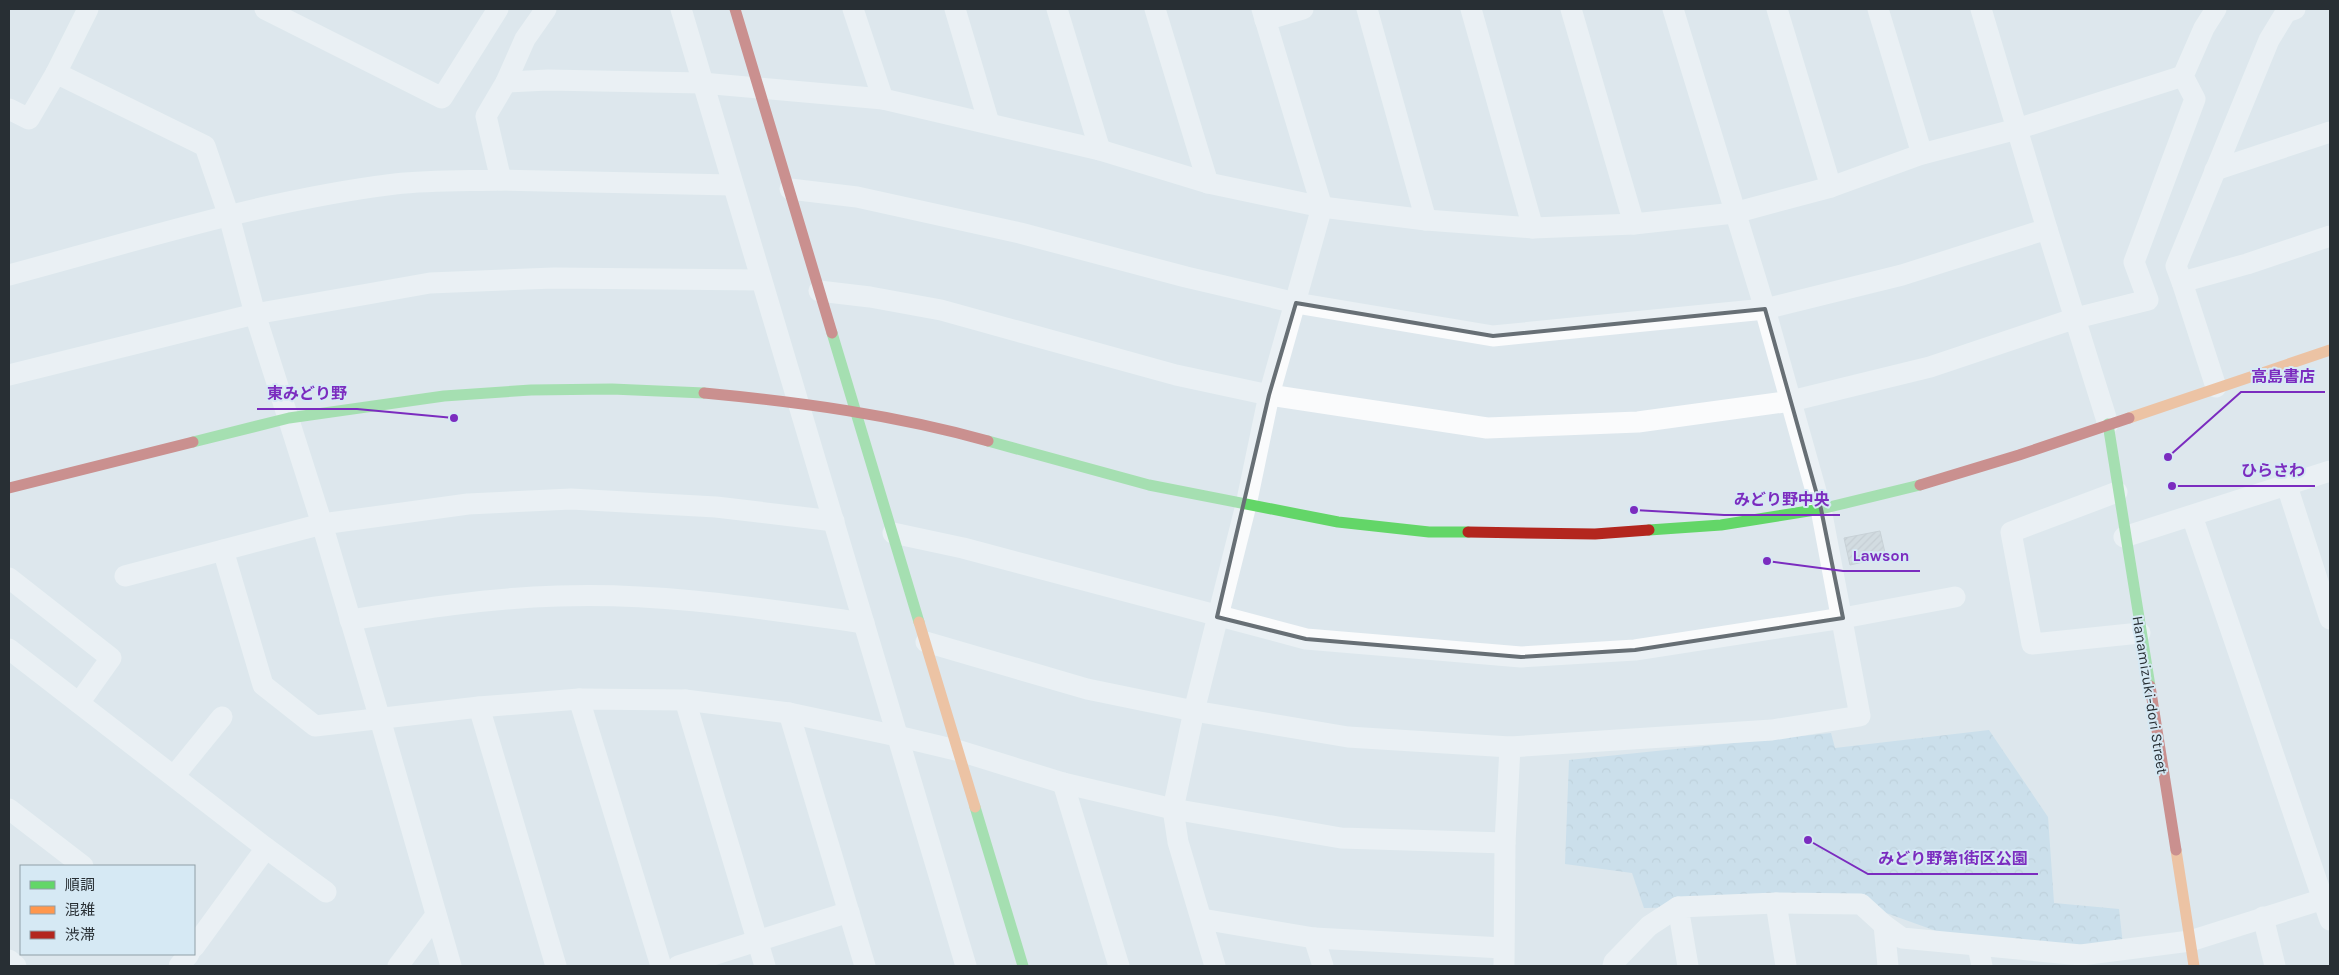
<svg xmlns="http://www.w3.org/2000/svg" width="2339" height="975" viewBox="0 0 2339 975" font-family="Karla,'Noto Sans JP',sans-serif">
<style>
.park{fill:url(#park-crowns)}
.building{fill:url(#building-hatch);stroke:#aeb6bb}
.lines{fill:none;stroke-linecap:round;stroke-linejoin:round}
.street{stroke:#fafbfc;stroke-width:21}
.fast{stroke:#63d668;stroke-width:11}
.slow{stroke:#ff974d;stroke-width:11}
.jam{stroke:#b3261e;stroke-width:11}
.marked{fill:none;stroke:#676f75;stroke-width:4;stroke-linejoin:round}
.labels{text-anchor:middle;stroke-width:4;stroke-linejoin:round;paint-order:stroke}
.street-label{font-size:15px;fill:#282f34;stroke:#d6e9f4}
.leader{fill:none;stroke:#7b2cbf;stroke-width:2}
.callout-dot{fill:#7b2cbf;stroke:#d6e9f4;stroke-width:2}
.callout-label{font-size:16px;text-anchor:middle;font-weight:bold;fill:#7b2cbf;stroke:#d6e9f4;stroke-width:4;stroke-linejoin:round;paint-order:stroke}
</style>
<defs>
<pattern id="park-crowns" width="20" height="18" patternUnits="userSpaceOnUse" patternTransform="scale(1.25)"><rect width="20" height="18" fill="#b5d5e9"/><path d="M2 6a3 3 0 1 1 6 0M12 15a3 3 0 1 1 6 0" fill="none" stroke="#9cb7c8"/></pattern>
<pattern id="building-hatch" width="6" height="6" patternUnits="userSpaceOnUse" patternTransform="scale(1.25)"><rect width="6" height="6" fill="#c6ced3"/><path d="M-1 1l2-2M0 6l6-6M5 7l2-2" fill="none" stroke="#aab1b6"/></pattern>
</defs>
<rect width="100%" height="100%" fill="#dde7ed"/>
<path class="park" d="M1989,730L2048,817L2054,903L2119,909L2123,945L1978,946L1861,904L1644,908L1632,873L1565,864L1569,760L1831,733L1835,748Z"/>
<path class="building" d="M1880,531L1886,557L1850,565L1844,538Z"/>
<g class="lines">
<g class="street">
<path d="M265,9L442,98L498,9"/>
<path d="M681,9L966,966"/>
<path d="M853,9L883,99"/>
<path d="M955,9L989,123"/>
<path d="M1057,9L1100,150"/>
<path d="M1155,9L1208,183"/>
<path d="M1367,9L1426,220"/>
<path d="M1471,9L1533,228"/>
<path d="M1571,9L1634,224"/>
<path d="M1777,9L1831,187"/>
<path d="M1878,9L1922,154"/>
<path d="M1981,9L2047,229L2108,424"/>
<path d="M2295,9L2286,12L2269,40L2176,266L2182,282L2247,264L2330,236"/>
<path d="M1265,20L1303,9"/>
<path d="M56,73L88,9"/>
<path d="M506,82L548,80L702,83L883,99L1100,150L1208,183L1322,207L1426,220L1533,228L1634,224L1734,213L1831,187L1922,154L2017,129L2183,76"/>
<path d="M9,109L29,119L56,73L205,146L229,216L255,314L322,524L380,719L451,966"/>
<path d="M2215,170L2330,132"/>
<path d="M501,180L732,185"/>
<path d="M790,189L857,197L1020,233L1186,277L1296,303L1493,336L1765,309L1902,275L2047,229"/>
<path d="M9,275C136,241 264,200 395,184C430,180 466,181 501,180L486,116L506,82L525,39L546,9"/>
<path d="M2182,282L2216,387"/>
<path d="M819,291L870,297L941,310L1176,375L1269,395L1487,428L1638,422L1791,401L1930,367L2076,318L2148,300L2134,262L2195,99L2183,76L2204,28L2216,9"/>
<path d="M9,375L255,314L430,283L554,278L761,280"/>
<path d="M2287,486L2330,619"/>
<path d="M2117,492L2011,532L2032,644L2140,633"/>
<path d="M2192,516L2330,920"/>
<path d="M893,533L963,548L1306,639L1521,657L1635,650L1843,618L1955,597"/>
<path d="M2124,537L2330,471"/>
<path d="M223,550L263,685L315,726L479,707L579,699L685,700L789,713L897,736L960,751L1063,783L1173,809L1341,838L1505,843"/>
<path d="M125,576L322,524L468,504L571,499L716,507L834,521"/>
<path d="M9,578L111,658L79,703"/>
<path d="M350,620C419,609 488,598 558,596C661,592 763,609 864,623"/>
<path d="M926,642L1087,689L1194,711L1348,737L1510,747"/>
<path d="M9,649L266,848L194,947"/>
<path d="M579,699L661,966"/>
<path d="M685,700L765,966"/>
<path d="M479,707L556,966"/>
<path d="M789,713L865,966"/>
<path d="M174,776L222,717"/>
<path d="M1063,783L1119,966"/>
<path d="M9,809L83,866"/>
<path d="M266,848L326,892"/>
<path d="M1776,903L1786,966"/>
<path d="M2263,917L2275,966"/>
<path d="M1202,919L1314,938L1503,948"/>
<path d="M1314,938L1323,966"/>
<path d="M1978,946L1982,966"/>
<path d="M9,960L16,966"/>
<path d="M179,966L189,954"/>
<path d="M398,966L436,915"/>
<path d="M678,966L849,912"/>
<path d="M1215,966L1178,842L1173,809L1194,711L1246,505L1269,395L1322,207L1262,9"/>
<path d="M1504,966L1505,843L1510,747L1772,730L1860,716L1821,509L1765,309L1673,9"/>
<path d="M1613,966L1614,962L1649,926L1678,907"/>
<path d="M1688,966L1678,907L1776,903L1861,904L1884,925"/>
<path d="M1888,966L1884,925L1902,938L2081,955L2190,941L2330,897"/>
</g>
<g class="fast">
<path d="M832,333L919,622"/>
<path d="M2108,424L2150,686"/>
<path d="M988,441L1149,485L1338,522L1429,532H1468"/>
<path d="M193,442L289,418L444,396L531,390L612,389L704,393"/>
<path d="M1649,530L1721,525L1821,509L1920,485"/>
<path d="M975,807L1023,966"/>
</g>
<g class="slow">
<path d="M2129,418L2330,350"/>
<path d="M919,622L975,807"/>
<path d="M2176,850L2194,966"/>
</g>
<g class="jam">
<path d="M735,9L832,333"/>
<path d="M704,393C800,402 895,415 988,441"/>
<path d="M1920,485L2019,455L2129,418"/>
<path d="M9,488L193,442"/>
<path d="M1468,532L1595,534L1649,530"/>
<path d="M2150,686L2176,850"/>
</g>
</g>
<path d="M0 0H2339V975H0ZM1296,303L1493,336L1765,309L1821,509L1843,618L1635,650L1521,657L1306,639L1217,617L1269,395Z" fill="#dde7ed" fill-opacity=".55" fill-rule="evenodd"/>
<path class="marked" d="M1296,303L1493,336L1765,309L1821,509L1843,618L1635,650L1521,657L1306,639L1217,617L1269,395Z"/>
<g class="labels">
<g class="street-label">
<text transform="translate(2150 695) rotate(81)" y="5">Hanamizuki-dori Street</text>
</g>
</g>
<path class="leader" d="M2168 457L2241 392H2325M454 418L357 409H257M2172 486L2231 486H2315M1634 510L1724 515H1840M1767 561L1843 571H1920M1808 840L1868 874H2038"/>
<g class="callout-dot">
<circle cx="2168" cy="457" r="5"/>
<circle cx="454" cy="418" r="5"/>
<circle cx="2172" cy="486" r="5"/>
<circle cx="1634" cy="510" r="5"/>
<circle cx="1767" cy="561" r="5"/>
<circle cx="1808" cy="840" r="5"/>
</g>
<g class="callout-label">
<text x="2283" y="382">高島書店</text>
<text x="307" y="399">東みどり野</text>
<text x="2273" y="476">ひらさわ</text>
<text x="1782" y="505">みどり野中央</text>
<text x="1881" y="561">Lawson</text>
<text x="1953" y="864">みどり野第1街区公園</text>
</g>
<rect width="2339" height="975" fill="none" stroke="#282f34" stroke-width="20"/>
<rect x="20" y="865" width="175" height="90" fill="#d6e9f4" stroke="#909fa7"/>
<rect x="30" y="881" width="25" height="8" fill="#63d668" stroke="#909fa7"/>
<text x="65" y="890" font-size="15" fill="#282f34">順調</text>
<rect x="30" y="906" width="25" height="8" fill="#ff974d" stroke="#909fa7"/>
<text x="65" y="915" font-size="15" fill="#282f34">混雑</text>
<rect x="30" y="931" width="25" height="8" fill="#b3261e" stroke="#909fa7"/>
<text x="65" y="940" font-size="15" fill="#282f34">渋滞</text>
</svg>
